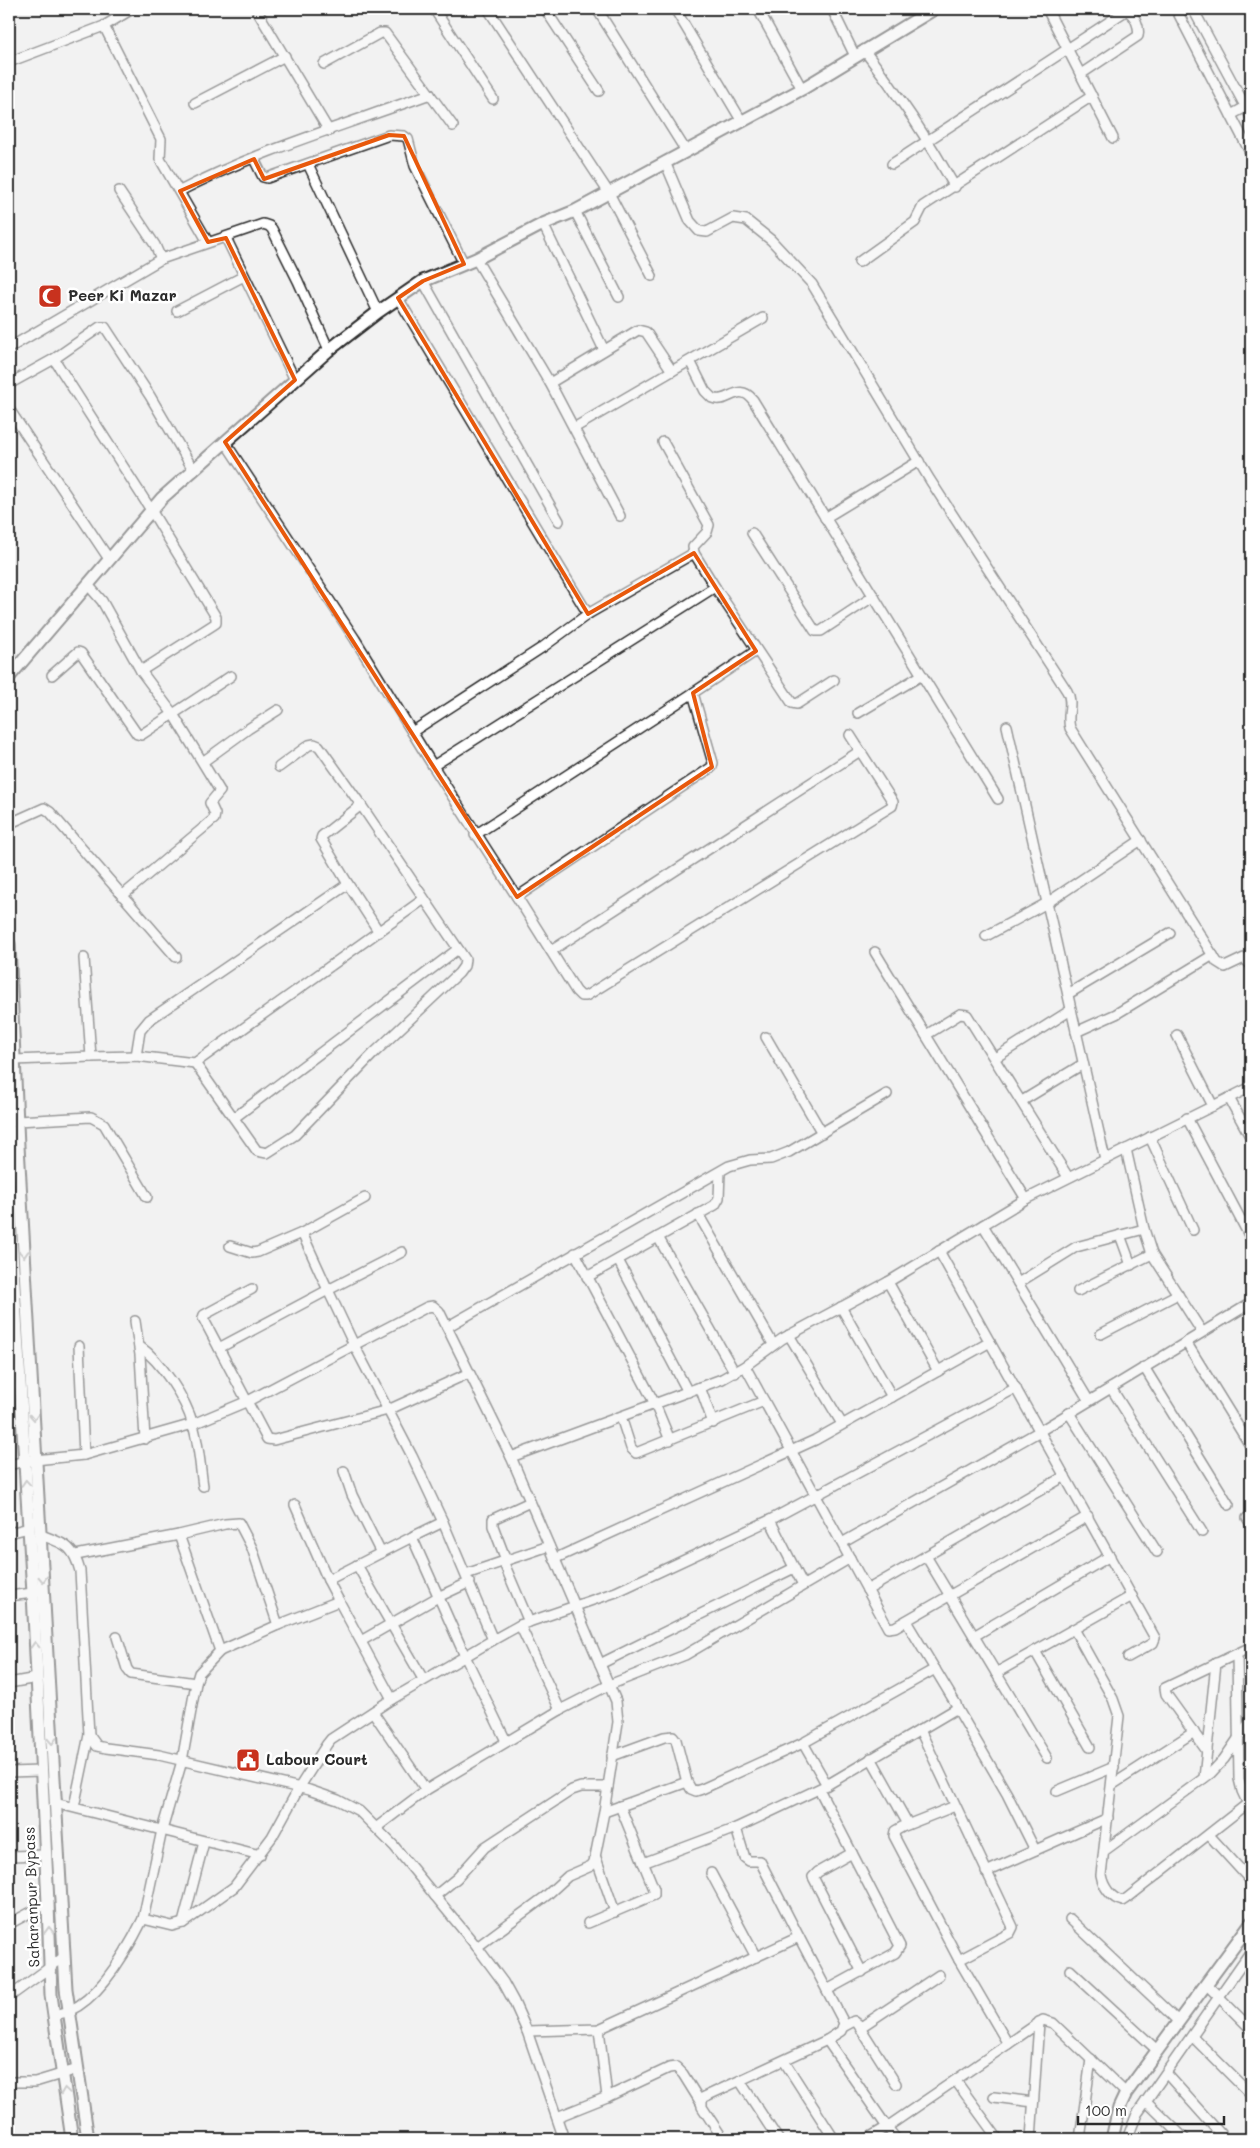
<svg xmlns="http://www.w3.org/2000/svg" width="1260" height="2148" viewBox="0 0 1260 2148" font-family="Mali,sans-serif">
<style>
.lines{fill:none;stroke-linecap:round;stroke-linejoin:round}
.street-casing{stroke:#2b2b2b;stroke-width:12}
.secondary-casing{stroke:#2b2b2b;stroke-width:15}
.street{stroke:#fff;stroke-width:9}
.secondary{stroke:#fff;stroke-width:11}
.oneway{stroke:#a0a0a0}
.marked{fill:none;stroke:#e8590c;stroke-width:4;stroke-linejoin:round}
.labels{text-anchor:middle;stroke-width:5;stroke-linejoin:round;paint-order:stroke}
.poi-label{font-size:15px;font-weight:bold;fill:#2b2b2b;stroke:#fff;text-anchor:start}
.street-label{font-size:15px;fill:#2b2b2b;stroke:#fff}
</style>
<rect width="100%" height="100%" fill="#f2f2f2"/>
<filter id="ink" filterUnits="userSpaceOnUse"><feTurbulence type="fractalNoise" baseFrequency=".02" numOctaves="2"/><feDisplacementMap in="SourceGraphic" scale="10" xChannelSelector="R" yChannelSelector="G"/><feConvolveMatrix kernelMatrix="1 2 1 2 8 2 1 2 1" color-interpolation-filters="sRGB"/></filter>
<g filter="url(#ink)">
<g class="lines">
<g class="street-casing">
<g id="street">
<path d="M256,9L329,131"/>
<path d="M434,9L493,99"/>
<path d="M488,9L609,193L652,276"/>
<path d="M545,9L599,91"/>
<path d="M597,9L686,151"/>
<path d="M675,9L741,120"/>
<path d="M758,9L802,89"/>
<path d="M832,9L855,56"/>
<path d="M1047,9L1113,138"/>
<path d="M1176,9L1251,154"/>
<path d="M1193,9L1251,117"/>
<path d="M104,26L161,139L160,159L208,242"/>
<path d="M864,50C898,94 928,139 955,187"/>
<path d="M9,62L104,26L132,9"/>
<path d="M324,64L380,33H385L453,126"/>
<path d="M195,103L285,56"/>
<path d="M1231,115L1251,104"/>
<path d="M254,159L263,177L267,178L389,135L404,136L408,139L415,166L464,264"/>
<path d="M665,162L690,221L699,231L707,232L733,218L746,220L771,240L812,284L930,480L1067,691C1074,703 1066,715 1070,728L1217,962L1225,967L1244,958L1251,965"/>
<path d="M308,164L378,312"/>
<path d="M892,164L1124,12L1127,11C1135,15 1140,27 1138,36L1081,74"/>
<path d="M119,191L155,245L161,259"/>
<path d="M180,191C257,151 348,124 430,94"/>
<path d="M575,211L619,297"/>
<path d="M543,224L604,350"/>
<path d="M226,238L295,380"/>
<path d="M476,259L550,383L620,516"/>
<path d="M859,262L915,222L923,206L1092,96"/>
<path d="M423,281L559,521"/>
<path d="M398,298L588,614"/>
<path d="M177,311L244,276"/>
<path d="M9,348L161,259L263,224L269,226L272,229L298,281L329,350"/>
<path d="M54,359L151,510L216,617V623L213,625L141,671"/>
<path d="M690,361L705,391L712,398C728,405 738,381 753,400L998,799"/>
<path d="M550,383L638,330L646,332L672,371"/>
<path d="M9,384L54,359L100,327H105L150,396L194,471"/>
<path d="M9,409L109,559"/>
<path d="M574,428L763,318"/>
<path d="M225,442L355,639L433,766L715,587L694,553L693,547L707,532L709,525L663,442"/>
<path d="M825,518L919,461"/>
<path d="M752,533L815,631H821L874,596"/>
<path d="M89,586L102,601L141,671L173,714L220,791L210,803L215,814L214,819L122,896"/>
<path d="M715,587L792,703L797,704L834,680"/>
<path d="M52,675L78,652L81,653L137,734L141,735L231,676"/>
<path d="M693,693L756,651"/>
<path d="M858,713L922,675"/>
<path d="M1007,726L1105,1159"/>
<path d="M412,732L543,647L588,614L694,553"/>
<path d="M204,761L248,729L278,710"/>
<path d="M433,766L517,897L712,767L713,763L693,693L475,835"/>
<path d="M9,821H15L44,808L50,812L176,957"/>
<path d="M348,884L321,839L322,836L361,805"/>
<path d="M517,897L576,991L581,996H586L892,806L893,802L850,735"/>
<path d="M986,936L1047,903L1141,840"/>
<path d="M551,951L860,751"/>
<path d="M875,952L1026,1199"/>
<path d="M84,958L91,1057L136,1056L195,1063L424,899"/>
<path d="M1068,994L1170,933"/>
<path d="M1076,1032L1116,1014L1213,955"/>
<path d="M926,1035L960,1014L967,1015L1068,1177"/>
<path d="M1177,1035L1213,1106"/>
<path d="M766,1037L822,1133"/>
<path d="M136,1056L140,1031L149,1020L348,884L379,932"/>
<path d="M995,1058L1071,1010"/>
<path d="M14,1060L91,1057"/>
<path d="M195,1063L257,1151L267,1153L295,1135L373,1054L459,973L464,966L465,959L361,805L319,746L314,744L309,745L279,767"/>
<path d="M1229,1098L1251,1138"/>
<path d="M1022,1101L1083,1064"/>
<path d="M234,1118L458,949"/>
<path d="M1187,1118L1251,1239"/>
<path d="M17,1121L91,1117L104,1124L147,1197"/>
<path d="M1150,1137L1193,1230"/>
<path d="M1126,1149L1144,1229L1152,1254L1202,1332"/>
<path d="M698,1214L773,1344"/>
<path d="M983,1225L1089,1401"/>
<path d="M302,1233L365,1198"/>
<path d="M1120,1235L1131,1265"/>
<path d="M658,1237L735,1373"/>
<path d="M230,1246L252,1253L258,1252L302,1233L328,1290L402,1252"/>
<path d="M939,1251L1155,1638L1153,1643L1128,1657"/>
<path d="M575,1253L655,1404L670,1440"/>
<path d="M618,1260L688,1392"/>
<path d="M587,1277L715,1205L719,1198L720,1172"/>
<path d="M888,1282L938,1371"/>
<path d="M1018,1283L1076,1247L1144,1229"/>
<path d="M252,1289L204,1315L203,1318L267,1439L274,1440L388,1410L469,1373"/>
<path d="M1078,1291L1152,1254"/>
<path d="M841,1307L892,1397"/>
<path d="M135,1321L140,1355L145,1439"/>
<path d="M447,1327L729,1166L750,1160L771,1159L789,1152L887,1094"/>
<path d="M1101,1334L1178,1294"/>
<path d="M789,1335L842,1424"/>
<path d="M1186,1342L1251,1447"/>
<path d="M79,1346L84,1455"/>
<path d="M139,1346C161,1361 186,1399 193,1425C199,1444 200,1466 203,1486"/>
<path d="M745,1366L888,1628L895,1627L1088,1516"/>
<path d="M1144,1367L1229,1505"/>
<path d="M9,1386L19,1380"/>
<path d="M700,1387L713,1423"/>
<path d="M1111,1388L1202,1532"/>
<path d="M1069,1413L1157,1552"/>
<path d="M621,1417L631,1448L636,1453L764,1401"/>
<path d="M511,1457L722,1379L745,1366L782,1339L888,1282L1026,1199L1251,1087"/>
<path d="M9,1465L25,1461L84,1455L193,1424L248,1401L354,1345L328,1290L219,1348"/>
<path d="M344,1471L352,1495L381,1553"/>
<path d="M295,1505L328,1580"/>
<path d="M1247,1518L1251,1524"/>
<path d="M770,1520L803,1585"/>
<path d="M443,1522L412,1537L465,1656L506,1741"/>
<path d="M9,1533L29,1528"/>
<path d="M41,1535C65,1544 73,1545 80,1571L89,1735L97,1746L106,1748L159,1755L309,1790L338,1800L359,1811L394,1846L477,1947L503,1982L514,2002L527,2031L564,2139"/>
<path d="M179,1535L220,1651L199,1673L196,1683L182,1761L162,1830L143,1919L172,1926L183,1923L234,1887L272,1837L299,1788L327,1744L331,1739L392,1699L339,1601L278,1625"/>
<path d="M842,1543L1040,1431L1251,1303"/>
<path d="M76,1555L179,1535L225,1524L239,1523L252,1548L278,1625L220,1651"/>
<path d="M926,1556L1047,1758"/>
<path d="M554,1559L815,1440L990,1342"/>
<path d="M506,1560L493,1526V1519L530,1502"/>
<path d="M503,1561L529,1622"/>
<path d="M357,1565L423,1679"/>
<path d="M466,1574L549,1546"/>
<path d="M867,1590L1065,1476"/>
<path d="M9,1596L33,1593"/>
<path d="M339,1601L328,1580L412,1537"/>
<path d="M520,1625L560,1710"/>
<path d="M1074,1629L1113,1699L1119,1716L1101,1875C1103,1886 1111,1899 1123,1901L1126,1899L1251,1801"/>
<path d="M974,1636L1110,1556"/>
<path d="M117,1637L127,1669L131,1674L196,1683"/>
<path d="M493,1640L520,1625L616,1592L770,1520L1016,1388"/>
<path d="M361,1641L438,1597L470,1582"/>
<path d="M1035,1651L1090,1747"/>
<path d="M1237,1654L1239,1779L1242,1791L1248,1804"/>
<path d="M600,1664L794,1568"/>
<path d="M996,1673L1132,1596"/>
<path d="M9,1683L37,1678"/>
<path d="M392,1699L493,1640L443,1522L412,1456L354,1345L427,1307L433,1306L439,1311L511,1457L609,1685L616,1701L618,1722L604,1812L594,1862L591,1866L568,1876L546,1896L477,1947"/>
<path d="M957,1708L1007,1794L1035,1850"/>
<path d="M373,1712L426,1790"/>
<path d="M920,1730L1013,1927L1010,1933L959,1960"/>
<path d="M803,1743L827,1785"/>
<path d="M1207,1751L1166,1694L1165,1688L1251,1647"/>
<path d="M612,1756L664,1737L673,1736L676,1740L687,1782L691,1789L696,1791L702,1789L803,1743L935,1669"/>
<path d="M871,1758L908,1824"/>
<path d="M9,1772L41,1771"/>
<path d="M1204,1778L1216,1663"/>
<path d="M1112,1785L1194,1732"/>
<path d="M819,1789L900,1946L895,1953L827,1990"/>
<path d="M1057,1791L1114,1767"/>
<path d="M55,1803L260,1855"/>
<path d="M955,1806L902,1827L895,1831L894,1836L959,1960L1008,2044"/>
<path d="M74,1807L89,1735"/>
<path d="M604,1812L687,1782"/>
<path d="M377,1827L426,1790L560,1710L609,1685L685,1655L850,1558"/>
<path d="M736,1828L745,1858L749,1861H760L799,1937"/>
<path d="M1209,1835L1251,1881"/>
<path d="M1104,1851L1211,1773L1224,1759L1251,1720"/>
<path d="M852,1853L818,1872L813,1877L862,1972"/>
<path d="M9,1856L45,1855"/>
<path d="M596,1858L615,1912"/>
<path d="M643,1863L736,1828L827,1785L954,1710L957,1708L956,1704L906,1621"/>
<path d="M986,1872L1108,1818"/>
<path d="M711,1873L756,1957"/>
<path d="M435,1896L457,1878L485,1847L572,1790L581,1787H608"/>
<path d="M1070,1919L1179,2022"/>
<path d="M183,1923L204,1842"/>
<path d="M588,1923L654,1895V1889L620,1806"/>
<path d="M9,1924L48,1903"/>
<path d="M1070,1970L1158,2051"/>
<path d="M1206,1984L1251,2029"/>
<path d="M9,1997L64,1957"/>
<path d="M54,2015C58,2014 64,2013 69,2011C101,1997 128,1949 143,1919"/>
<path d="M843,2027L854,2021L858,2024L896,2084"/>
<path d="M861,2027L939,1975"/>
<path d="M527,2031L599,2029L799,1937L844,2023L841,2031L827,2040L887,2127L1043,2020L1053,2023L1126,2093"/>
<path d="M1192,2036L1249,2093"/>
<path d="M784,2061L834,2139"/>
<path d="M1166,2073L1225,2139"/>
<path d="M740,2081L778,2139"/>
<path d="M956,2081L998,2139"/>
<path d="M9,2082H35L78,2069"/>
<path d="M607,2097L669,2068L676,2067L683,2074L701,2103"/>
<path d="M994,2097L1033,2102"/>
<path d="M1146,2101L1185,2139"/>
<path d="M557,2117L607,2097L599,2029"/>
<path d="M723,2139L702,2107V2098L827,2040"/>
<path d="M867,2139L887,2127L896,2139"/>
<path d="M1031,2139L1039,2022"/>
<path d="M1080,2139L1091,2059"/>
<path d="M1127,2139L1137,2114L1251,1951"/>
</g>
</g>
<g class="secondary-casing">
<g id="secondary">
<path d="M9,677L162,498L329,350L378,312L423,281L476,259L543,224L575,211L802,89L934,9"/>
<path d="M9,944L18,1146L66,1989L88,2139"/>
<path d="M9,1204L33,1593L48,1903L51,1995L72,2139"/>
<path d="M1112,2139L1119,2108L1126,2093L1251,1923"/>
</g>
</g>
<use href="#street" class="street"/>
<use href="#secondary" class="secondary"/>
</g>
<defs><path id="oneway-chevron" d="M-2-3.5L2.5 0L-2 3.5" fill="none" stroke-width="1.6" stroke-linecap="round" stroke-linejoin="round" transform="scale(1.25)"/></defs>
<g class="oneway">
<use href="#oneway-chevron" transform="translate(24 1254) rotate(86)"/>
<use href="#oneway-chevron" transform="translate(34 1417) rotate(87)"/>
<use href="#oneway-chevron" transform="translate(26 1483) rotate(-94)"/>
<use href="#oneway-chevron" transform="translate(43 1579) rotate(87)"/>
<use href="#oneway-chevron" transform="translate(35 1645) rotate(-92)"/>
<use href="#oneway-chevron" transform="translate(52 1741) rotate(87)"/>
<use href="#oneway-chevron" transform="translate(49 1930) rotate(-91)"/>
<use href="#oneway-chevron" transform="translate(65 2091) rotate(-98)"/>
</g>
</g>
<path d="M0 0H1260V2148H0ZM389,135L404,136L464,264L423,281L398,298L588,614L694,553L756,651L693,693L712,767L517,897L225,442L295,380L226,238L208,242L180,191L254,159L264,179Z" fill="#f2f2f2" fill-opacity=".55" fill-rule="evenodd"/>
<path class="marked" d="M389,135L404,136L464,264L423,281L398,298L588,614L694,553L756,651L693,693L712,767L517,897L225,442L295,380L226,238L208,242L180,191L254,159L264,179Z"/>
<defs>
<g id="mosque-square" transform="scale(1.25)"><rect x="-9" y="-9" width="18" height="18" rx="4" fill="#c8321e" stroke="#fff"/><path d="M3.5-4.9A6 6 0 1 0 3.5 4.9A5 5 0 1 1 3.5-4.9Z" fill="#fff"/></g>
<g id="civic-square" transform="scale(1.25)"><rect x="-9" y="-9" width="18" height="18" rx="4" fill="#c8321e" stroke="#fff"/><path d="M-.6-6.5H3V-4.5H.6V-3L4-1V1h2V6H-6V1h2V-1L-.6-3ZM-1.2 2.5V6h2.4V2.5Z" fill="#fff"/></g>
</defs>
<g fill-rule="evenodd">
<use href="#mosque-square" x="50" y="296"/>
<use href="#civic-square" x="248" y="1760"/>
</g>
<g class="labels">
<g class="poi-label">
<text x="68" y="301">Peer Ki Mazar</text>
<text x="266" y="1765">Labour Court</text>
</g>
<g class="street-label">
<text transform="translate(32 1897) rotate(-92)" y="5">Saharanpur Bypass</text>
</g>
</g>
<rect width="1260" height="2148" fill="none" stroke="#fff" stroke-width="30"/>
<rect x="15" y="15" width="1230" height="2118" fill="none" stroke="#2b2b2b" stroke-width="2" filter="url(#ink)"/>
<path d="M1078 2116v8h146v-8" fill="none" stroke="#2b2b2b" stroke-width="2.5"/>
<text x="1085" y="2116" font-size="15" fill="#2b2b2b" stroke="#ffffff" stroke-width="4" paint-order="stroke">100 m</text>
</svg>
